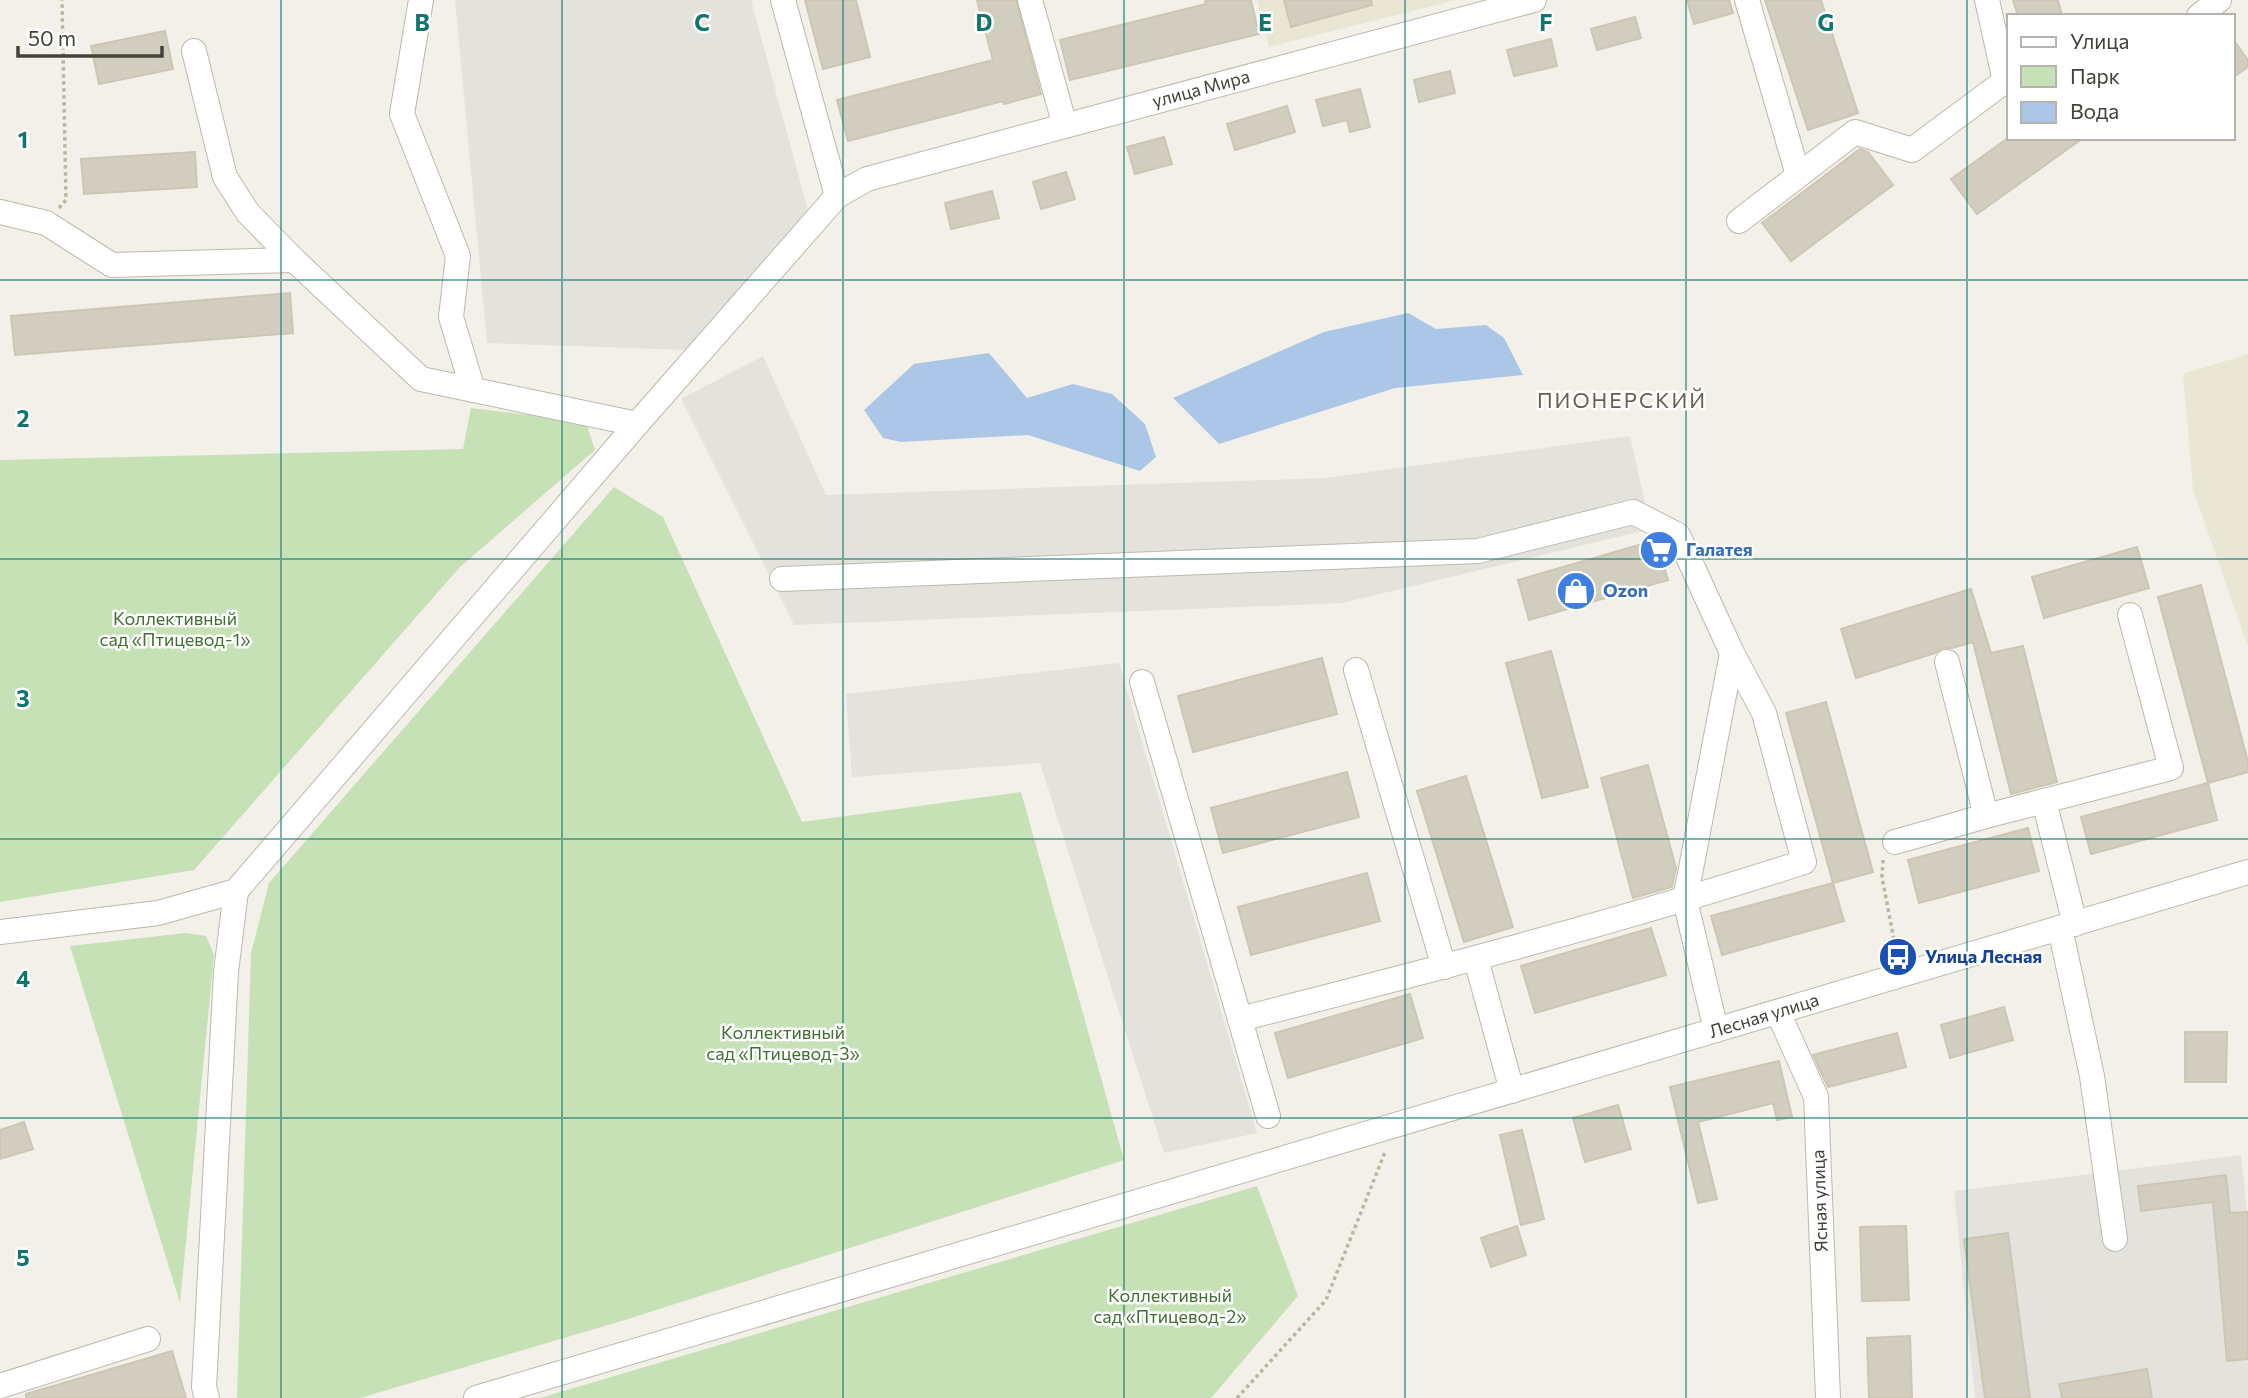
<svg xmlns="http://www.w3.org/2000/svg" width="2248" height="1398" viewBox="0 0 2248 1398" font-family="Commissioner,sans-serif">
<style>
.industrial{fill:#e4e2dd}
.education{fill:#e9e7d4}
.green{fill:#c7e1b6}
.water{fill:#acc6e7}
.building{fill:#d2cebf;stroke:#ccc6b3;stroke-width:2}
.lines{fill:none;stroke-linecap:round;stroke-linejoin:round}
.minor-casing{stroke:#bcb9ac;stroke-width:26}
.path{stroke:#bcb69f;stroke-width:3.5;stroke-dasharray:3.5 3.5;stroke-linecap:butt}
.minor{stroke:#fff;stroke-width:24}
.grid{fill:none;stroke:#0f766e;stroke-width:2;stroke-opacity:0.55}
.labels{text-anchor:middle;stroke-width:5;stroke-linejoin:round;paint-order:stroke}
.street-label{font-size:18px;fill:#444138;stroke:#fff}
.shop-label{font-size:18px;font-weight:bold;fill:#366cbe;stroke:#fff;text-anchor:start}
.park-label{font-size:18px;fill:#406f32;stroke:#fff}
.transit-label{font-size:18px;font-weight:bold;fill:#164399;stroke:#fff;text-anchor:start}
.quarter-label{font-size:21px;letter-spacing:2px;fill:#666050;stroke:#fff}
.grid-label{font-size:23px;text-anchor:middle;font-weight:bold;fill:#0f766e;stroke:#fff;stroke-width:5;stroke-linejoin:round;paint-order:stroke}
</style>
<rect width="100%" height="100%" fill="#f2f0e8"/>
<g class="industrial">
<path d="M455,0H751L809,214L686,350L487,343Z"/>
<path d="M763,356L826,495L1326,478L1630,436L1651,529L1342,603L794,625L681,399Z"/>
<path d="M1119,663L1257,1133L1164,1153L1040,763L852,777L846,694Z"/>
<path d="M2241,1155L2248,1218V1398H1975L1954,1191Z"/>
</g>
<g class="education">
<path d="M1257,0H1457L1269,47Z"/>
<path d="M2248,354V647L2193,489L2183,374Z"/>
</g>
<g class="green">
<path d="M471,408L586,422L595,450L460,567L194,870L0,902V460L463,449Z"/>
<path d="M614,487L663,517L802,822L1021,792L1124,1160L625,1320L360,1398H237L251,953L269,883Z"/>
<path d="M186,933L206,936L214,955L180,1303L70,946Z"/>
<path d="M1257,1186L1298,1296L1211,1398H540Z"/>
</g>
<g class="water">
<path d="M1408,313L1436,329L1486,325L1504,338L1523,375L1395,388L1219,444L1173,398L1324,332Z"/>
<path d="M989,353L1027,398L1073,384L1112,394L1145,424L1156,457L1140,471L1028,435L901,442L883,438L864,410L914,364Z"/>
</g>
<g class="building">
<path d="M805,0H856L870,57L823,69Z"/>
<path d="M977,0H1016L1041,94L1004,104L1003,101L848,141L837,100L993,60Z"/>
<path d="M1205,0H1251L1259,34L1070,80L1060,40L1206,4Z"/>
<path d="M1284,0H1371L1372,5L1291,27Z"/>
<path d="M1687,0H1729L1733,13L1694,24Z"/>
<path d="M1765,0H1821L1858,113L1808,130Z"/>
<path d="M2013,0H2058L2062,16H2018Z"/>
<path d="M1635,17L1641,38L1597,50L1591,29Z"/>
<path d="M165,31L173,69L99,84L91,46Z"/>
<path d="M2232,38L2248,60V67L2232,78Z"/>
<path d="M1551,39L1557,66L1514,76L1507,50Z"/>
<path d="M1450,71L1455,93L1419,102L1414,80Z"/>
<path d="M1360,89L1370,127L1350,132L1347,120L1323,126L1316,100Z"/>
<path d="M1287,106L1295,132L1235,150L1227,124Z"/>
<path d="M1164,137L1172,164L1135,174L1127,147Z"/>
<path d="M2008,138H2083L1977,214L1951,179Z"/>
<path d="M1860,149L1868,152L1893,185L1791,261L1762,223Z"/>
<path d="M195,152L197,187L84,194L81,159Z"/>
<path d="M1066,172L1075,199L1041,209L1033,182Z"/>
<path d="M992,191L999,218L951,229L945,203Z"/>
<path d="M290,293L293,333L15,355L11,316Z"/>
<path d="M1656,540L1668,580L1529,620L1518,580Z"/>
<path d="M2137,547L2149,588L2044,618L2032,577Z"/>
<path d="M2201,585L2248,762V772L2208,783L2158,597Z"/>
<path d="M1971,589L1991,653L2023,646L2057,782L2011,794L1973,642L1952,648H1943L1935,653L1856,678L1841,629Z"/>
<path d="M1551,651L1588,787L1542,798L1506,663Z"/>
<path d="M1322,658L1337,714L1193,752L1178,696Z"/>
<path d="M1826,702L1873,872L1833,883L1786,713Z"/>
<path d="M1648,765L1676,868L1672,887L1633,898L1601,778Z"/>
<path d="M1347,772L1359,817L1223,853L1211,808Z"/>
<path d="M1466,776L1513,927L1464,942L1417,791Z"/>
<path d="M2208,783L2217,820L2091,854L2081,817Z"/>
<path d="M2028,828L2039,871L1919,903L1908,860Z"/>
<path d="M1367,873L1380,921L1251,955L1238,907Z"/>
<path d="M1833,883L1844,921L1722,955L1711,916Z"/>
<path d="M1651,928L1666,975L1535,1013L1521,966Z"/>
<path d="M1410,994L1423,1038L1288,1078L1275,1033Z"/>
<path d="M2004,1007L2013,1040L1950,1058L1941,1025Z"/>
<path d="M2185,1032H2227L2226,1082H2185Z"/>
<path d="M1897,1033L1906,1067L1828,1087L1813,1055Z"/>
<path d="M1779,1061L1792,1117L1777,1120L1773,1103L1698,1122L1717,1199L1698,1203L1670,1087Z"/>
<path d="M1618,1105L1631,1149L1585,1162L1573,1118Z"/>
<path d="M24,1122L33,1149L0,1159V1130Z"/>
<path d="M1522,1130L1544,1219L1521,1225L1500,1135Z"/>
<path d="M2226,1175L2230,1213L2248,1212V1359L2227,1361L2213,1202L2141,1211L2138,1186Z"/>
<path d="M1517,1226L1526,1255L1491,1267L1481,1238Z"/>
<path d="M1906,1226L1909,1300L1862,1301L1860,1227Z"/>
<path d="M2008,1233L2030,1398H1985L1964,1239Z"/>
<path d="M1910,1336L1912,1398H1869L1867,1338Z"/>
<path d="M172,1351L186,1398H26V1394Z"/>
<path d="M2147,1369L2152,1398H2062L2059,1384Z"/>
</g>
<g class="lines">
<g class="minor-casing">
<g id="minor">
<path d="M421,0L402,114L458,256L451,317L473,390"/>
<path d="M783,0L837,196"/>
<path d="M1030,0L1065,126"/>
<path d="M1747,0L1798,175"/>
<path d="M2199,16L2219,0"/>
<path d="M194,51L225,177L248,213L294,260"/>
<path d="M0,212L46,223L112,265L294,260L421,379L637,424"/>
<path d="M1739,221L1855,132L1912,150L2005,81L1987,0"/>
<path d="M782,579L1478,551L1633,512L1678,535L1732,653L1685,900L1716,1030"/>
<path d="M1947,662L1986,816"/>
<path d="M1356,670L1444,967"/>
<path d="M1142,682L1268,1116"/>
<path d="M2044,801L2075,924"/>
<path d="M1895,842L1986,816L2171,768L2130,615"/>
<path d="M2060,928L2092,1076L2115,1239"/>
<path d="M0,932L158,913L236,891L637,424L837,196L867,179L1534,0"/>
<path d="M1476,959L1512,1091"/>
<path d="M1778,1012L1816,1097L1828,1398"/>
<path d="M1240,1019C1429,971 1618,922 1804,862L1764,713L1732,653"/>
<path d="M0,1386L148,1339"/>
<path d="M207,1398L204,1387L226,972L236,891"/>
<path d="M476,1398L2248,872"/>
</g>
</g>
<g class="path">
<path d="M59,208L66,200L62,0"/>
<path d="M1883,860L1882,877L1897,956"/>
<path d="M1237,1398L1326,1300L1385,1152"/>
</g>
<use href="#minor" class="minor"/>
</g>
<path class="grid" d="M281,0V1398M562,0V1398M843,0V1398M1124,0V1398M1405,0V1398M1686,0V1398M1967,0V1398M0,280H2248M0,559H2248M0,839H2248M0,1118H2248"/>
<defs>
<g id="supermarket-disc" transform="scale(2.0125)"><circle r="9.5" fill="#3f7fe0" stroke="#fff"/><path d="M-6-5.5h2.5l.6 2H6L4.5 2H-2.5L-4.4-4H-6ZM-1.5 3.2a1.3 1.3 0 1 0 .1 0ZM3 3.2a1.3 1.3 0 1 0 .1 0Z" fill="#fff"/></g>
<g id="shop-disc" transform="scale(2.0125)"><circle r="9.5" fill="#3f7fe0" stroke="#fff"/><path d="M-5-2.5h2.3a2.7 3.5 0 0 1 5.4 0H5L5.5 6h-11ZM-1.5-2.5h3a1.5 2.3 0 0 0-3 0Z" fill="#fff"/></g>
<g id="bus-disc" transform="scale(2.0125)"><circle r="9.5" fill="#1a4fb4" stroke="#fff"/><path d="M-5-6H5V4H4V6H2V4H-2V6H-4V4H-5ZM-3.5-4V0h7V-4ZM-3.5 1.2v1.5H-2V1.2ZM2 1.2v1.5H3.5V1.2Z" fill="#fff"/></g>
</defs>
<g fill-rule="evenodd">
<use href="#supermarket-disc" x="1659" y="550"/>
<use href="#shop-disc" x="1576" y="591"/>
<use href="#bus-disc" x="1898" y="957"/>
</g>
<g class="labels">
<g class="street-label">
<text transform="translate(1201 89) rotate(-15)" y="6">улица Мира</text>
<text transform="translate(1764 1016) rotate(-17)" y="6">Лесная улица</text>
<text transform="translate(1820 1201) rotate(-92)" y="6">Ясная улица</text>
</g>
<g class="shop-label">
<text x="1686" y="556">Галатея</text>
<text x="1603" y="597">Ozon</text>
</g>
<g class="park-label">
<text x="175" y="625">Коллективный<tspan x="175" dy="21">сад «Птицевод-1»</tspan></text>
<text x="783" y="1039">Коллективный<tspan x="783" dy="21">сад «Птицевод-3»</tspan></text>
<text x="1170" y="1302">Коллективный<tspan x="1170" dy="21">сад «Птицевод-2»</tspan></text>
</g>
<g class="transit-label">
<text x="1925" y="963">Улица Лесная</text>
</g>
<g class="quarter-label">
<text x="1622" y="408">ПИОНЕРСКИЙ</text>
</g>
</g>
<g class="grid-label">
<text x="422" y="31">B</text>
<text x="702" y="31">C</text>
<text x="984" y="31">D</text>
<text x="1265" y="31">E</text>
<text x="1546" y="31">F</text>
<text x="1826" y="31">G</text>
<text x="23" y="148">1</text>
<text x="23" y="427">2</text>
<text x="23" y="707">3</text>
<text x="23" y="987">4</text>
<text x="23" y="1266">5</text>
</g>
<rect x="2007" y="14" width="228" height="126" fill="#ffffff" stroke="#b4b3af" stroke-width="2"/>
<rect x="2021" y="37" width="35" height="10" fill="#ffffff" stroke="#b4b3af" stroke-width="2"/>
<text x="2070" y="49" font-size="21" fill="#444138">Улица</text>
<rect x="2021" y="66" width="35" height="21" fill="#c7e1b6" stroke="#b4b3af" stroke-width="2"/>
<text x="2070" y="84" font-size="21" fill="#444138">Парк</text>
<rect x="2021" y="102" width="35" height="21" fill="#acc6e7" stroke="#b4b3af" stroke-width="2"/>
<text x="2070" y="119" font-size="21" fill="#444138">Вода</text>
<path d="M18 46v10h144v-10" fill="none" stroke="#444138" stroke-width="3.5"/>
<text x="28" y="46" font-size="21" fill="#444138" stroke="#ffffff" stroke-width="5" paint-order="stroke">50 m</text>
</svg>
